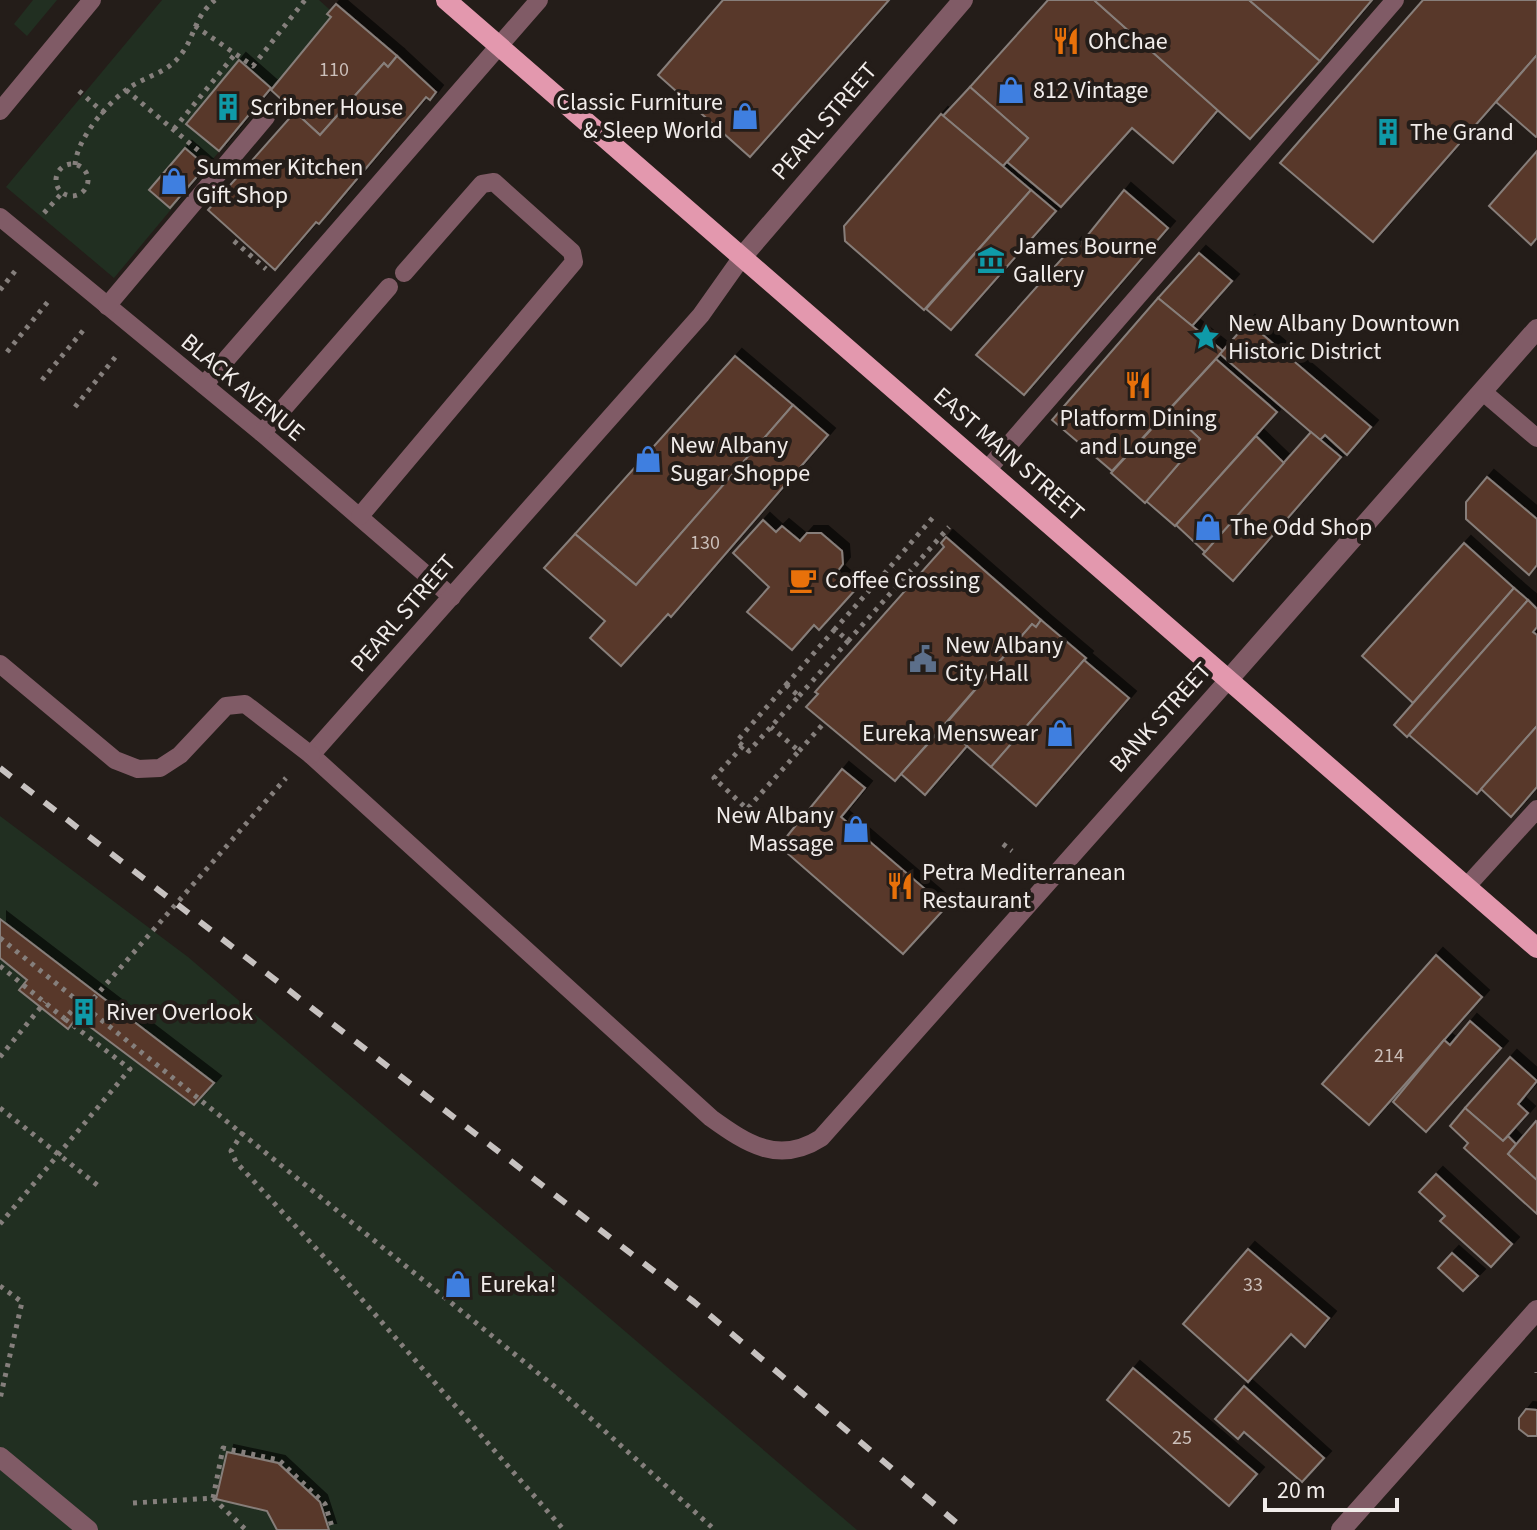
<svg xmlns="http://www.w3.org/2000/svg" width="1537" height="1530" viewBox="0 0 1537 1530" font-family="'Source Sans 3',sans-serif">
<style>
.green{fill:#212f21}
.building{fill:#58392a;stroke:#877e7a;stroke-width:2;filter:url(#shadow)}
.lines{fill:none;stroke-linecap:round;stroke-linejoin:round}
.path{stroke:#857f7c;stroke-width:5;stroke-dasharray:4 6;stroke-linecap:butt}
.service{stroke:#805b66;stroke-width:18}
.minor{stroke:#805b66;stroke-width:20}
.primary{stroke:#e398ae;stroke-width:20}
.rail{stroke:#c7c2c0;stroke-width:6;stroke-dasharray:14 14;stroke-linecap:butt}
.labels{text-anchor:middle;stroke-width:8;stroke-linejoin:round;paint-order:stroke}
.number-label{font-size:20px;fill:#cbbfba}
.poi-label{font-size:24px;fill:#f1ecea;stroke:#241d19;text-anchor:start}
.street-label{font-size:24px;fill:#f1ecea;stroke:#241d19}
</style>
<defs>
<filter id="shadow"><feDropShadow dx="7" dy="-7" stdDeviation="0" flood-color="#0009"/></filter>
</defs>
<rect width="100%" height="100%" fill="#241d19"/>
<g class="green">
<path d="M33,0H57L27,36L14,24Z"/>
<path d="M162,0H319L330,10L327,14L331,17L114,278L6,187Z"/>
<path d="M0,816L188,957L857,1530H0Z"/>
</g>
<g class="building">
<path d="M723,0H889L750,157L658,75Z"/>
<path d="M1048,0H1094L1218,110L1173,163L1132,128L1061,207L1007,162L1028,138L970,87Z"/>
<path d="M1094,0H1249L1320,61L1250,139Z"/>
<path d="M1249,0H1372L1320,61Z"/>
<path d="M1423,0H1537V55L1373,242L1280,163Z"/>
<path d="M336,4L397,56L388,67L384,63L320,135L271,90L331,17L327,14Z"/>
<path d="M1537,55V136L1536,137L1496,102Z"/>
<path d="M397,56L436,92L430,100L426,97L324,218L319,224L316,222L275,270L208,210L295,112L320,135L384,63L388,67Z"/>
<path d="M239,60L271,88L219,151L186,124Z"/>
<path d="M970,87L1028,138L1003,166L943,116Z"/>
<path d="M941,114L1031,190L924,310L845,241L844,226Z"/>
<path d="M185,148L206,166L170,208L149,190Z"/>
<path d="M1537,151V238L1531,245L1489,206Z"/>
<path d="M1031,190L1056,211L951,330L926,309Z"/>
<path d="M1124,190L1168,228L1024,395L976,355L1075,244L1079,246Z"/>
<path d="M1199,253L1232,281L1192,326L1158,298Z"/>
<path d="M1158,298L1223,351L1112,471L1052,420Z"/>
<path d="M1248,322L1371,427L1347,455L1325,435L1320,440L1220,354Z"/>
<path d="M735,356L793,405L636,585L575,534Z"/>
<path d="M1216,359L1277,412L1175,526L1146,501L1200,439L1169,410Z"/>
<path d="M793,405L828,435L671,617L668,614L621,666L590,638L605,621L544,568L575,534L636,585Z"/>
<path d="M1169,410L1200,439L1145,503L1111,473Z"/>
<path d="M1311,432L1341,457L1233,581L1203,554Z"/>
<path d="M1256,436L1284,463L1205,552L1176,525Z"/>
<path d="M1487,477L1537,519V565L1529,575L1466,519V502Z"/>
<path d="M763,520L776,532L782,526L800,541L807,533H821L842,551L843,564L837,572L856,589L819,630L814,625L792,650L747,612L769,587L733,553Z"/>
<path d="M946,537L1041,620L1036,627L1032,624L895,781L806,707L818,694L815,692L944,547L941,543Z"/>
<path d="M1464,543L1514,588L1413,703L1362,656Z"/>
<path d="M1514,588L1528,600L1407,737L1394,725Z"/>
<path d="M1528,600L1537,609V627L1533,632L1537,635V726L1477,794L1409,735Z"/>
<path d="M1041,620L1086,658L991,767L944,726L1032,624L1036,627Z"/>
<path d="M1084,660L1129,698L1036,806L991,767Z"/>
<path d="M944,726L967,746L925,795L901,774Z"/>
<path d="M1537,726V787L1511,817L1481,789Z"/>
<path d="M842,769L865,788L841,817L946,907L903,954L779,846Z"/>
<path d="M0,919L214,1083L194,1105L77,1017L68,1029L19,990L27,980L0,958Z"/>
<path d="M1436,955L1482,997L1369,1125L1322,1084Z"/>
<path d="M1470,1021L1501,1048L1426,1132L1393,1102L1444,1040L1450,1045Z"/>
<path d="M1510,1057L1537,1081L1518,1104L1528,1113L1503,1141L1465,1108Z"/>
<path d="M1465,1108L1503,1141L1508,1136L1516,1144L1508,1154L1537,1180V1214L1464,1148L1468,1143L1450,1126Z"/>
<path d="M1536,1121L1537,1122V1180L1508,1154Z"/>
<path d="M1436,1174L1512,1244L1491,1267L1440,1221L1445,1216L1419,1192Z"/>
<path d="M1248,1249L1329,1318L1305,1347L1291,1334L1248,1382L1183,1324Z"/>
<path d="M1452,1253L1478,1276L1463,1291L1438,1268Z"/>
<path d="M1133,1368L1257,1474L1229,1506L1107,1400Z"/>
<path d="M1244,1386L1324,1458L1302,1482L1244,1432L1238,1439L1215,1419Z"/>
<path d="M1526,1409L1537,1410V1436H1528L1519,1429V1418Z"/>
<path d="M227,1452L278,1463L320,1502L329,1530H277L267,1511L216,1499Z"/>
</g>
<g class="lines">
<g class="path">
<path d="M195,26L253,66L305,0"/>
<path d="M126,90L199,151"/>
<path d="M79,91L105,114"/>
<path d="M174,129L236,53"/>
<circle cx="72" cy="180" r="16"/>
<path d="M75,165C77,139 105,106 126,90C143,77 165,74 179,57C196,37 192,19 215,0"/>
<path d="M44,213L62,193"/>
<path d="M234,241L266,269"/>
<path d="M0,290L16,270"/>
<path d="M7,352L51,298"/>
<path d="M42,380L86,327"/>
<path d="M75,407L117,355"/>
<path d="M884,574L935,515"/>
<path d="M848,641L897,586"/>
<path d="M786,685L799,696L749,751L737,741Z"/>
<path d="M786,685L835,629"/>
<path d="M799,696L848,641L835,629L884,574L897,586L949,527"/>
<path d="M743,746L714,778L747,809L799,751L771,727"/>
<path d="M799,751L824,723"/>
<path d="M1003,844L1012,851"/>
<path d="M0,938L559,1390L715,1530"/>
<path d="M0,966L65,1019L80,1001"/>
<path d="M87,1006L286,778"/>
<path d="M0,1057L45,1002"/>
<path d="M0,1108L101,1188"/>
<path d="M243,1132L231,1151L236,1162L337,1271L564,1530"/>
<path d="M0,1224L130,1069L65,1019"/>
<path d="M0,1286L22,1302L0,1399"/>
<path d="M1537,1372V1373"/>
<path d="M213,1498L246,1530"/>
<path d="M133,1503L213,1498L223,1448L279,1460L325,1504L333,1530"/>
</g>
<g class="service">
<path d="M0,111L92,0"/>
<path d="M0,217L262,433L452,597"/>
<path d="M742,257L701,315L311,755L711,1118C747,1144 779,1165 821,1138L1229,679"/>
<path d="M107,306L266,117"/>
<path d="M204,385L539,0"/>
<path d="M1482,391L1537,438"/>
<path d="M262,433L389,287"/>
<path d="M987,470L1395,0"/>
<path d="M360,516L574,262L572,252L494,182L482,184L404,273"/>
<path d="M0,664L115,760L138,769L160,768L180,755L226,706L245,704L311,755"/>
<path d="M1467,886L1537,809"/>
</g>
<g class="minor">
<path d="M742,257L963,0"/>
<path d="M1229,679L1537,329"/>
<path d="M0,1457L88,1530"/>
<path d="M1341,1530L1537,1310"/>
</g>
<path class="primary" d="M446,0L1537,948"/>
<path class="rail" d="M0,768L694,1302L965,1530"/>
</g>
<defs>
<g id="restaurant-bare" transform="scale(2.16)"><path d="M-5-6h1v4h1v-4h1v4h1v-4h1v5L-1.5 .5V6h-2V.5L-5-1ZM5-6V6H3V1.5H1.5Q1.5-4 5-6Z" fill="#e8710a" stroke="#241d19" stroke-width="2.5" paint-order="stroke"/></g>
<g id="shop-bare" transform="scale(2.16)"><path d="M-5-2.5h2.3a2.7 3.5 0 0 1 5.4 0H5L5.5 6h-11ZM-1.5-2.5h3a1.5 2.3 0 0 0-3 0Z" fill="#3f7fe0" stroke="#241d19" stroke-width="2.5" paint-order="stroke"/></g>
<g id="building-bare" transform="scale(2.16)"><path d="M-4-6H4V6H1V3H-1V6H-4ZM-2.5-4.3h1.7v1.8h-1.7ZM.8-4.3h1.7v1.8H.8ZM-2.5-1h1.7V.8h-1.7ZM.8-1h1.7V.8H.8Z" fill="#0f9aa8" stroke="#241d19" stroke-width="2.5" paint-order="stroke"/></g>
<g id="museum-bare" transform="scale(2.16)"><path d="M0-6L6-3V-2H-6V-3ZM-5-1h2V3h-2ZM-1-1h2V3h-2ZM3-1h2V3H3ZM-6 4H6V6H-6Z" fill="#0f9aa8" stroke="#241d19" stroke-width="2.5" paint-order="stroke"/></g>
<g id="sight-bare" transform="scale(2.16)"><path d="M0-6L1.8-2.2L6-1.7L2.9 1.2L3.7 5.4L0 3.3L-3.7 5.4L-2.9 1.2L-6-1.7L-1.8-2.2Z" fill="#0f9aa8" stroke="#241d19" stroke-width="2.5" paint-order="stroke"/></g>
<g id="cafe-bare" transform="scale(2.16)"><path d="M-5.5-4.5H6V0H3Q3 3.5 0 3.5H-2.5Q-5.5 3.5-5.5 0ZM3-3.2v2h1.7v-2ZM-6 4.5H4V6H-6Z" fill="#e8710a" stroke="#241d19" stroke-width="2.5" paint-order="stroke"/></g>
<g id="civic-bare" transform="scale(2.16)"><path d="M-.6-6.5H3V-4.5H.6V-3L4-1V1h2V6H-6V1h2V-1L-.6-3ZM-1.2 2.5V6h2.4V2.5Z" fill="#5c6f8a" stroke="#241d19" stroke-width="2.5" paint-order="stroke"/></g>
</defs>
<g fill-rule="evenodd">
<use href="#restaurant-bare" x="1066" y="41"/>
<use href="#shop-bare" x="1011" y="90"/>
<use href="#building-bare" x="228" y="107"/>
<use href="#shop-bare" x="745" y="116"/>
<use href="#building-bare" x="1388" y="132"/>
<use href="#shop-bare" x="174" y="181"/>
<use href="#museum-bare" x="991" y="260"/>
<use href="#sight-bare" x="1206" y="337"/>
<use href="#restaurant-bare" x="1138" y="385"/>
<use href="#shop-bare" x="648" y="459"/>
<use href="#shop-bare" x="1208" y="527"/>
<use href="#cafe-bare" x="803" y="580"/>
<use href="#civic-bare" x="923" y="659"/>
<use href="#shop-bare" x="1060" y="733"/>
<use href="#shop-bare" x="856" y="829"/>
<use href="#restaurant-bare" x="900" y="886"/>
<use href="#building-bare" x="84" y="1012"/>
<use href="#shop-bare" x="458" y="1284"/>
</g>
<g class="labels">
<g class="number-label">
<text x="334" y="76">110</text>
<text x="705" y="549">130</text>
<text x="1389" y="1062">214</text>
<text x="1253" y="1291">33</text>
<text x="1182" y="1444">25</text>
</g>
<g class="poi-label">
<text x="1088" y="49">OhChae</text>
<text x="1033" y="98">812 Vintage</text>
<text x="723" y="110" text-anchor="end">Classic Furniture<tspan x="723" dy="28">&amp; Sleep World</tspan></text>
<text x="250" y="115">Scribner House</text>
<text x="1410" y="140">The Grand</text>
<text x="196" y="175">Summer Kitchen<tspan x="196" dy="28">Gift Shop</tspan></text>
<text x="1013" y="254">James Bourne<tspan x="1013" dy="28">Gallery</tspan></text>
<text x="1228" y="331">New Albany Downtown<tspan x="1228" dy="28">Historic District</tspan></text>
<text x="1138" y="426" text-anchor="middle">Platform Dining<tspan x="1138" dy="28">and Lounge</tspan></text>
<text x="670" y="453">New Albany<tspan x="670" dy="28">Sugar Shoppe</tspan></text>
<text x="1230" y="535">The Odd Shop</text>
<text x="825" y="588">Coffee Crossing</text>
<text x="945" y="653">New Albany<tspan x="945" dy="28">City Hall</tspan></text>
<text x="1038" y="741" text-anchor="end">Eureka Menswear</text>
<text x="834" y="823" text-anchor="end">New Albany<tspan x="834" dy="28">Massage</tspan></text>
<text x="922" y="880">Petra Mediterranean<tspan x="922" dy="28">Restaurant</tspan></text>
<text x="106" y="1020">River Overlook</text>
<text x="480" y="1292">Eureka!</text>
</g>
<g class="street-label">
<text transform="translate(824 121) rotate(-49)" y="8">PEARL STREET</text>
<text transform="translate(243 387) rotate(40)" y="8">BLACK AVENUE</text>
<text transform="translate(1009 454) rotate(41)" y="8">EAST MAIN STREET</text>
<text transform="translate(403 613) rotate(-49)" y="8">PEARL STREET</text>
<text transform="translate(1160 717) rotate(-48)" y="8">BANK STREET</text>
</g>
</g>
<path d="M1265 1498v12h132v-12" fill="none" stroke="#f1ecea" stroke-width="4"/>
<text x="1277" y="1498" font-size="24" fill="#f1ecea" stroke="#241d19" stroke-width="6" paint-order="stroke">20 m</text>
</svg>
